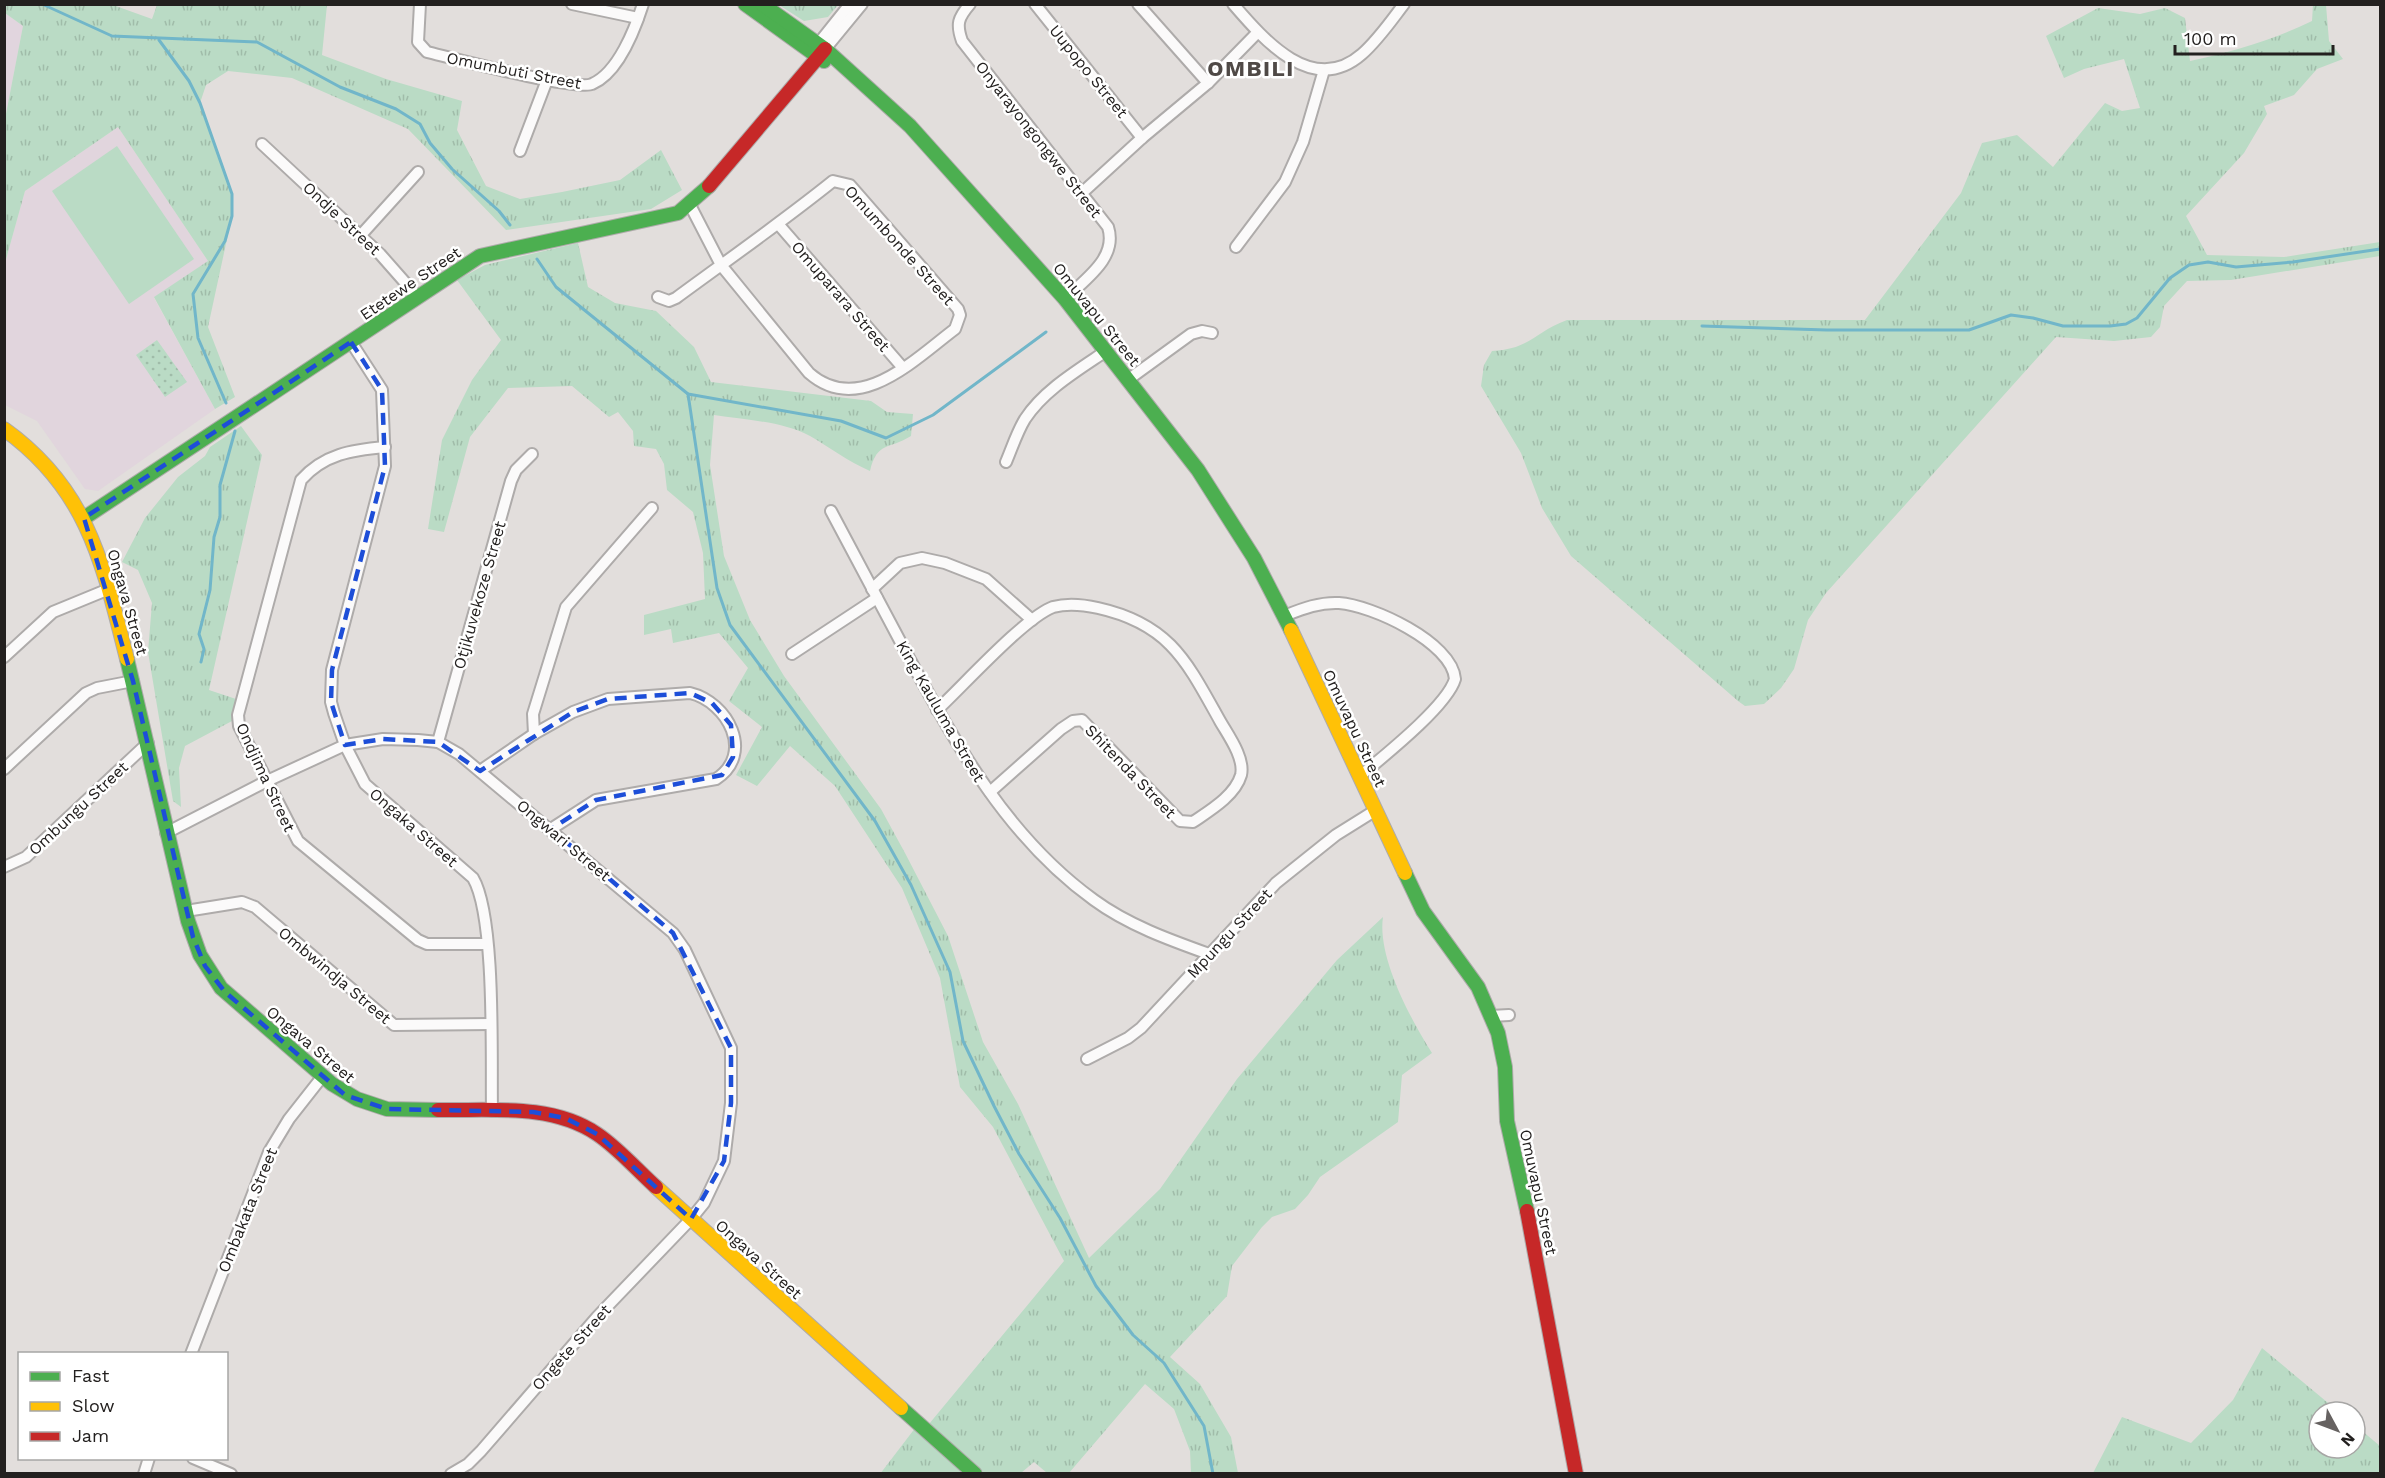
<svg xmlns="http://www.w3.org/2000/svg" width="2385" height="1478" viewBox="0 0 2385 1478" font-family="'Work Sans',sans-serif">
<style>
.commercial{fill:#e1d5de}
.education{fill:#e1d5dd}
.grass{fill:url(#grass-tufts)}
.park{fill:url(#park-dots)}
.pitch{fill:#badbc5}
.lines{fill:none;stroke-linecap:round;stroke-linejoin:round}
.stream{stroke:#71b6c9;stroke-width:3}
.street-casing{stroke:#aeabaa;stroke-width:14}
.fast-casing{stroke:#aeabaa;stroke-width:16}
.slow-casing{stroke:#aeabaa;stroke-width:16}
.jam-casing{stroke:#aeabaa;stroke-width:16}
.street{stroke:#fbfafa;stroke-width:10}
.fast{stroke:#4caf50;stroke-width:14}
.slow{stroke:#ffc107;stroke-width:14}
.jam{stroke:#c62828;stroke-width:14}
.marked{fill:none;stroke:#1d4ed8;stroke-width:4.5;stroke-dasharray:12 8;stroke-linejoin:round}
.labels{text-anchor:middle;stroke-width:5;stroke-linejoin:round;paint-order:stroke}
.street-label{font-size:16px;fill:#23201f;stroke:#fff}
.district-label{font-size:22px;font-weight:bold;letter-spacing:1.5px;fill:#4f4946;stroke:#fff}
</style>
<defs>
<pattern id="grass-tufts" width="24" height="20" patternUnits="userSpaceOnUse" patternTransform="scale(1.5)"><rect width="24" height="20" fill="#badbc5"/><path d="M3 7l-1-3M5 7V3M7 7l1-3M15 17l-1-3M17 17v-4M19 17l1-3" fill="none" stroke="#a0bca9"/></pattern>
<pattern id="park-dots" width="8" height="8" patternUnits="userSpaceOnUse" patternTransform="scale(1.5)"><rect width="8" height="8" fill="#badbc5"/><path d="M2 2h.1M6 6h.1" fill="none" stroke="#a0bca9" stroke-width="1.8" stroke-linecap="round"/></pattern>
</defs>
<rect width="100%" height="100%" fill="#e2dedc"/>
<path class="commercial" d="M5,13L23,26L5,119Z"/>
<path class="education" d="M118,127L208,261L154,298L215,409L98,491L85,489L37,421L5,405V263L25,191Z"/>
<g class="grass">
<path d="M5,4L113,5L152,19L157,5H327L322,55L386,79L462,101L457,130L486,186L520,199L562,192L620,180L661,150L682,190L651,209L506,230L408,129L292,78L228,71L206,85L200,103L232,194V216L208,327L235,397L215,409L154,297L208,261L118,127L25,191L5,263V119L23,26L5,13Z"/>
<path d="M779,5H838L828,17L804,21Z"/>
<path d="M2313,5H2326L2329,41L2343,59L2317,69L2294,95L2264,106L2267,114L2244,153L2186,216L2207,255L2284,257L2380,242V256L2231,280L2187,281L2164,306L2160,327L2151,337L2114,341L2056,337L1826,593L1808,620L1794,669L1781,688L1764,704L1745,706L1738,701L1571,556L1542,508L1521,453L1481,386L1484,365L1492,351C1531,349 1534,332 1567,320H1865L1961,193L1982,143L2017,135L2053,167L2105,103L2122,111L2140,108L2124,59L2084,69L2064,78L2046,36L2098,8L2140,14L2165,8L2185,18L2190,61C2232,52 2273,40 2312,21Z"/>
<path d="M578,243L588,287L615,303L656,311L694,347L711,382L871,401L887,412L913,414L911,436C889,450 877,441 870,471C847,461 831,448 810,436C782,421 745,420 714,415L710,465L724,556L750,620L784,676L881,809L905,853L948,936L983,1042L1018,1104L1089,1258L1160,1189L1237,1079L1337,960L1383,917C1377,957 1411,1020 1432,1053L1402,1075L1398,1122L1320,1177L1308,1195L1295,1209L1272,1217L1262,1227L1232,1266L1227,1296L1170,1357L1200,1384L1231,1437L1238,1473H1191L1190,1451L1174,1409L1145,1384L1069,1473H1047L1034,1462L1021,1473H984L929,1424L1064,1261L993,1127L960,1087L940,978L902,888L835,786L790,746L757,786L736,775L762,727L729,701L748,668L719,633L673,643L671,629L644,635V615L705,599L703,553L693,512L667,490L664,464L656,449L634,446L633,431L618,412L609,417L572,386L508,388L470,437L444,532L428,529L442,440L472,380L501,340L457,280L485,265Z"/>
<path d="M241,426L262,455L209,690L236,699L232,721L185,746L179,768L181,807L173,801L148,652L152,603L138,570L122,562L145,518L178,477L205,456L210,447Z"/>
<path d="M2262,1348L2339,1412H2319V1448H2355V1425L2380,1446V1473H2093L2122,1417L2191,1443L2233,1400Z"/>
<path d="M919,1423L975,1474H880Z"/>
</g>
<path class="park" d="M157,340L187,382L165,397L136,355Z"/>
<path class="pitch" d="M117,146L194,259L129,304L52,191Z"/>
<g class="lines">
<g class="stream">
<path d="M42,4L112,36L257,42L340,87L396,109L420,124L430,143L452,169L499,211L510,225"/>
<path d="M159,40L189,81L200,103L232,194V216L225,241L193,294L198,338L226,403"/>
<path d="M537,259L556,287L688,394L841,421L886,438L933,415L1046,332"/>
<path d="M1702,326L1827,330H1969L2011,315L2033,318L2063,326H2110L2126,324L2137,318L2170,278L2189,265L2208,262L2236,267L2293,262L2380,249"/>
<path d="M688,394L717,588L730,625L875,821L911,885L950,972L963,1041L994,1106L1019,1154L1060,1218L1096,1286L1133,1335L1164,1363L1204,1426L1213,1474"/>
<path d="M201,662L204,649L199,634L210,590L214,537L220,517V485L235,431"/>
</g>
<g class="street-casing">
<g id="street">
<path d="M420,4L418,42L427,52C452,58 577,91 592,84C618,73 635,29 643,4"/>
<path d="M572,4L638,18"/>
<path d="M970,4C958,18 956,24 962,41L1108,227C1118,258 1085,279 1065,299"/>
<path d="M1035,4L1142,138"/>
<path d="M1138,4L1208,83"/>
<path d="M1233,4C1264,40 1313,97 1362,54C1378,40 1391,21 1404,4"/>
<path d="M818,44L850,4"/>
<path d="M825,49L862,4"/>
<path d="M262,144L380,254L417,296"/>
<path d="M520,151L547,80"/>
<path d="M1083,192L1142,138L1208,83L1257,33"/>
<path d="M779,225L903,368"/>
<path d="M361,235L418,172"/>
<path d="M1236,247L1285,182L1303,142L1324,70"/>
<path d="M658,297L669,301L676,298C729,259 782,222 833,181L850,185L958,309L960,315L955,329C915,359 859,417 809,373L721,265L690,205"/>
<path d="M351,342L382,390L385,466L332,670L331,702L334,713L345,745L365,784L473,878C496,917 491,1060 492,1111"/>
<path d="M1129,379L1191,334L1202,331L1212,333"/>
<path d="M385,447C352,450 324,454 301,480L238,715L239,726L298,841L418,940L427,944H487"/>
<path d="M1006,462C1012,448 1017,432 1025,419C1044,390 1078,370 1106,351"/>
<path d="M831,511C856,559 882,607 908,656C957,746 1008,838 1094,900C1128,925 1170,940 1209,954"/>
<path d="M872,589L900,563L922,558L945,563L986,579L1032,620"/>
<path d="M1284,616C1302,609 1319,602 1339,603C1371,605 1452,642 1455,679C1447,706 1384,756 1360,776"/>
<path d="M792,654L877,598"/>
<path d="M4,657L53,612L109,589"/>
<path d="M937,710C963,686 1024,618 1053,607C1067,603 1085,605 1098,608C1170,624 1187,662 1220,721C1228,735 1245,758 1241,775C1235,796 1209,811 1193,822L1180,821L1082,720L1073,721L1061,729L990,792"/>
<path d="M534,734L533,714L566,607L652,508"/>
<path d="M438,742L511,481L516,470L532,454"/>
<path d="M4,769L86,693L97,688L133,681"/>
<path d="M480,771L534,734L573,712L608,699L690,693C728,702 755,754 716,779L596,800L551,829"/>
<path d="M166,833L267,781L345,745L383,739L418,740L438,742L459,754L673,933L685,950L731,1048V1103L724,1161L704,1203L691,1219L597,1317L481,1451L468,1464L451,1474"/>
<path d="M4,867L26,857L148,743"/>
<path d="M186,911L242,902L255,907L394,1025L491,1024"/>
<path d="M1491,1016L1509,1015"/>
<path d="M1087,1059L1128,1038L1141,1028L1276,883L1336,835L1376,810"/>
<path d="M191,1354L269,1152L289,1119L322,1077"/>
<path d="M193,1458L231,1474"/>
<path d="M144,1474L149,1458"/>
</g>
</g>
<g class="fast-casing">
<g id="fast">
<path d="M745,4L824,61"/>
<path d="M762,4L825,49L910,126L1065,299L1198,470L1254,558L1291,630"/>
<path d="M84,518L480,256L678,213L709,186"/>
<path d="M127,659L188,921L200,955L221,988L332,1084L357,1099L387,1109L438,1110"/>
<path d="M1405,873L1423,911L1478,987L1498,1033L1505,1067L1507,1121L1527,1211"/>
<path d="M901,1408L975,1474"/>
</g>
</g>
<g class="slow-casing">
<g id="slow">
<path d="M4,429C88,489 103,564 127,659"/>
<path d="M1291,630L1405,873"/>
<path d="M656,1187L901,1408"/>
</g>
</g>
<g class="jam-casing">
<g id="jam">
<path d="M709,186L825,49"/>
<path d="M438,1110C490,1111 551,1103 597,1134C618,1148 637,1170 656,1187"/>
<path d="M1527,1211L1576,1474"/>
</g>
</g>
<use href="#street" class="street"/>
<use href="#fast" class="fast"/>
<use href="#slow" class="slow"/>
<use href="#jam" class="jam"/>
</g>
<path class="marked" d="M351,342L382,390L385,466L332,670L331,702L345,745L383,739L438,742L480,771L573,712L608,699L690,693L712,703L731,725L733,757L722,775L596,800L551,829L673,933L731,1048V1103L724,1161L691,1219L597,1134L565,1118L533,1112L387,1109L345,1095L225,992L205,966L193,937L133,681L84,518Z"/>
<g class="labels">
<g class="street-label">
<text transform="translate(514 70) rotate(11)" y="6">Omumbuti Street</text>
<text transform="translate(1089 71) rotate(51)" y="6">Uupopo Street</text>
<text transform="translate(1039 139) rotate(52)" y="6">Onyarayongongwe Street</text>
<text transform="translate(342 218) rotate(43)" y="6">Ondje Street</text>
<text transform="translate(900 245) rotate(48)" y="6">Omumbonde Street</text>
<text transform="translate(410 283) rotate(-34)" y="6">Etetewe Street</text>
<text transform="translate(841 296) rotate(49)" y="6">Omuparara Street</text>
<text transform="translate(1097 314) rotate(51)" y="6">Omuvapu Street</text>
<text transform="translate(479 595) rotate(-74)" y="6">Otjikuvekoze Street</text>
<text transform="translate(128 602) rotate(74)" y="6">Ongava Street</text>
<text transform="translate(941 711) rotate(60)" y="6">King Kauluma Street</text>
<text transform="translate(1355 728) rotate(65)" y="6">Omuvapu Street</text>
<text transform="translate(1131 771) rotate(46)" y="6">Shitenda Street</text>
<text transform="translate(266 777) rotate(65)" y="6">Ondjima Street</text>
<text transform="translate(78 808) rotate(-43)" y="6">Ombungu Street</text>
<text transform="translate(414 827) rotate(41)" y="6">Ongaka Street</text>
<text transform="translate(564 840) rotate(40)" y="6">Ongwari Street</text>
<text transform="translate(1229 933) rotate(-47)" y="6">Mpungu Street</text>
<text transform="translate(335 975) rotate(40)" y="6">Ombwindja Street</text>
<text transform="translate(311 1044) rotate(40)" y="6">Ongava Street</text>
<text transform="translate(1539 1192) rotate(78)" y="6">Omuvapu Street</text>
<text transform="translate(247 1210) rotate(-68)" y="6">Ombakata Street</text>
<text transform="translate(759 1259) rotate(42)" y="6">Ongava Street</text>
<text transform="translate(571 1347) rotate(-48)" y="6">Ongete Street</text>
</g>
<g class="district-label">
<text x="1251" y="76">OMBILI</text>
</g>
</g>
<rect width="2385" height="1478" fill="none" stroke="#23201f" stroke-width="12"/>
<rect x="18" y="1352" width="210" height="108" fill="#ffffff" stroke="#a7a6a5" stroke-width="1.5"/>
<rect x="30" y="1372" width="30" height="9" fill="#4caf50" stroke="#a7a6a5" stroke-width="1.5"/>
<text x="72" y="1382" font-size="18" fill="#23201f">Fast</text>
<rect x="30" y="1402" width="30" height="9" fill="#ffc107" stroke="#a7a6a5" stroke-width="1.5"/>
<text x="72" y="1412" font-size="18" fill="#23201f">Slow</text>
<rect x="30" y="1432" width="30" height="9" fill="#c62828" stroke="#a7a6a5" stroke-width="1.5"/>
<text x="72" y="1442" font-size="18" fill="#23201f">Jam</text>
<g transform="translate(2337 1430) rotate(131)"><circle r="28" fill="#ffffff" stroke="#a7a6a5" stroke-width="1.5"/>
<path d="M0-4.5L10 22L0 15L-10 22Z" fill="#666261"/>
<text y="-9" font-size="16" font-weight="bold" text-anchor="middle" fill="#23201f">N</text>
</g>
<path d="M2175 45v9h158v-9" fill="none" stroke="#23201f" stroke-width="3"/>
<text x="2184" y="45" font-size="18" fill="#23201f" stroke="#ffffff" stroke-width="4.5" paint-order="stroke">100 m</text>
</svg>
